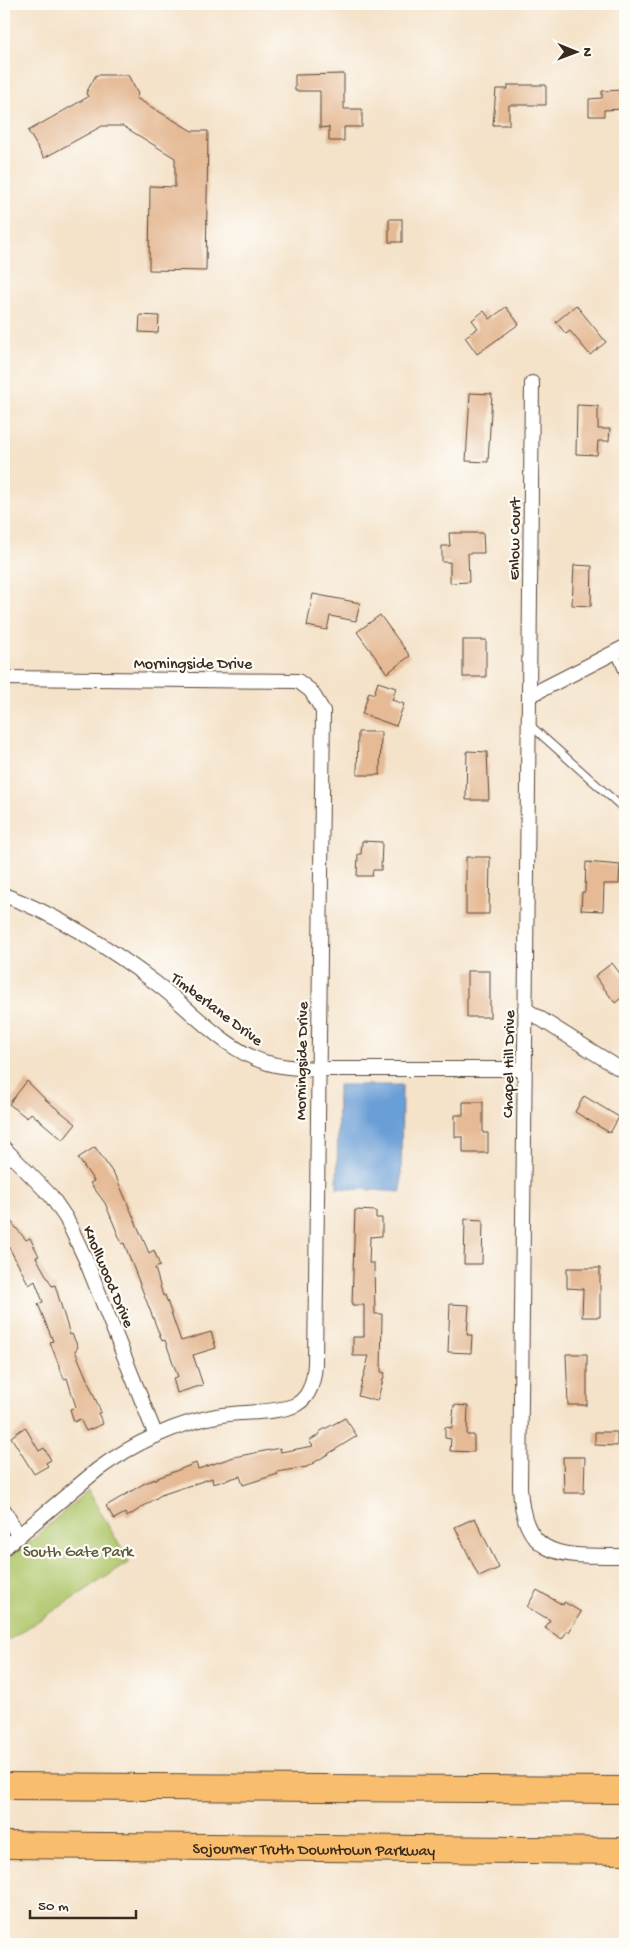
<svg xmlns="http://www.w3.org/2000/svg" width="629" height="1948" viewBox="0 0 629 1948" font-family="'Gochi Hand',sans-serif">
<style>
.green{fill:#b0c76d;stroke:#767846}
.water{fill:#6b9ed6;stroke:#53647a}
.building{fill:#e5ba95}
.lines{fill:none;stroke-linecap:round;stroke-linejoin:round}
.lane-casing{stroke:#574638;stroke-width:9}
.street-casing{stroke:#574638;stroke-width:16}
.highway-casing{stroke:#574638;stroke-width:28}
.lane{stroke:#fff;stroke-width:7}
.street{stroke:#fff;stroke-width:14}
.highway{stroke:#f9be6d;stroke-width:26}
.labels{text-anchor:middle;stroke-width:4.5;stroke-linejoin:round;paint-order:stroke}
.street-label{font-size:16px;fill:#3b2a1e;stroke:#fdfcf7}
.park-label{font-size:16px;fill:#5e5936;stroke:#fdfcf7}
</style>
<rect width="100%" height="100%" fill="#fdfcf7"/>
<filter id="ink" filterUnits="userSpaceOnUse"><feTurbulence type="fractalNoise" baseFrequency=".02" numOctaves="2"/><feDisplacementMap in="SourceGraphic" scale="10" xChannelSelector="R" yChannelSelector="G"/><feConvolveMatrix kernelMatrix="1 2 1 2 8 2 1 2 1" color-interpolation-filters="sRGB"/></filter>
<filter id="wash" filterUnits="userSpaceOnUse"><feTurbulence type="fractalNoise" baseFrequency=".0096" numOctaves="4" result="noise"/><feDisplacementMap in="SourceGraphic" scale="20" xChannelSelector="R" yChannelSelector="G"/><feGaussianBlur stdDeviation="1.12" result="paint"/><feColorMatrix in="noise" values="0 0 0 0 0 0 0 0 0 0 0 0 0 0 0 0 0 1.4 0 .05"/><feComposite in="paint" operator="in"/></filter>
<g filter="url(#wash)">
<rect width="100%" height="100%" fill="#f4e2c9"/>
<path class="green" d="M88,1490L129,1562L4,1643V1560L31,1541Z"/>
<path class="water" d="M338,1085H402L401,1192L337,1188Z"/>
<g id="blocks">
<g class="building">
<path d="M344,74V109H362V127H344V141H329V127L320,128V91H295V75Z"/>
<path d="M96,75H128L138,94L136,98L192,131H208L206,271L149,270L150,186L175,187V158L123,126H102L44,158L28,131L88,97L86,93Z"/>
<path d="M508,85H546V105H509V125H493L496,89H508Z"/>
<path d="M625,90V109L604,110V116H589V99L602,98V91Z"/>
<rect x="389" y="219" width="13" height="23"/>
<path d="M576,305L606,342L590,355L570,331L566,334L556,322Z"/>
<path d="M506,307L519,324L477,354L465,337L478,328L472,320L484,311L490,319Z"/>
<path d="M140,315L159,316L158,333L139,332Z"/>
<path d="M470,393L492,394L488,462L466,461Z"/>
<path d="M577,405L598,406V429H610L609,441H598L597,455L576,454Z"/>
<path d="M449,533H483L484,553H468L469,582L450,583V562H442V546H450Z"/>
<path d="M574,565L592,566L591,606L572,605Z"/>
<path d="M313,594L360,603L356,621L330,616L327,630L307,626Z"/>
<path d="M380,615L410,656L387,673L357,632Z"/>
<rect x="463" y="640" width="23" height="37"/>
<path d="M378,682L396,688L392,700L404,704L396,726L362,714L369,692L374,694Z"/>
<path d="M358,732H381L380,775H357Z"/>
<path d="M467,751L487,752L489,800H466Z"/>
<path d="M362,841L382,842L381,870H373L372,876H357L358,854H361Z"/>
<path d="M466,857H490L489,914H466Z"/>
<path d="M586,862L620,865L619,884H604L603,911L581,910L582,892H585Z"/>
<path d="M612,963L625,980V995L615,1003L595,976Z"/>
<rect x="467" y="971" width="23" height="46"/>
<path d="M27,1081L46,1100L76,1124L63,1140L31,1113L27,1118L9,1104Z"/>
<path d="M584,1096L619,1117L610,1133L575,1112Z"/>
<path d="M463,1102H483V1133H488V1153H463V1137H455V1115H463Z"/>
<path d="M95,1147L117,1179L149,1253L154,1250L160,1266L155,1268L163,1296L165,1295L181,1341L211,1332L216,1348L193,1355L203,1385L177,1393L173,1378L178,1377L165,1340L162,1341L124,1243L122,1244L105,1203L90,1183L94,1181L78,1158Z"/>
<path d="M355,1210L376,1211V1218H382V1236L370,1237L369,1263H374L375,1314H382L381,1372L385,1373L377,1401L358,1396L369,1356H353V1337H364V1305H352Z"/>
<path d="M4,1213L26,1240L30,1238L39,1256L36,1257L52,1286L55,1285L70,1335L72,1334L78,1347L75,1351L101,1412L98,1413L103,1424L86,1431L80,1419L74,1422L70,1409L76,1407L67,1378L64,1379L50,1342L53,1341L38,1304L43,1302L35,1281L29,1285L4,1238Z"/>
<path d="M465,1219L483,1220L482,1264H464Z"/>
<path d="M567,1268H600V1317H582L583,1289L567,1288Z"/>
<path d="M450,1304L469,1305L467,1335H472L471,1353L448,1352Z"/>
<path d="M566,1354H587V1405H568Z"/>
<path d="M454,1405L468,1406L467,1435H474V1452L450,1451L451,1439L445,1438V1427L452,1428Z"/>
<path d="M345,1418L357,1436L307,1467L277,1472L278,1474L243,1485L240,1476L213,1484L212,1478L161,1495L127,1517L125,1513L114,1519L106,1506L145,1483L196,1463L198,1469L234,1457L280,1448L281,1452L313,1446L309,1441L320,1434L319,1432Z"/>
<path d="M25,1427L39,1451L44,1448L51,1460L46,1463L48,1466L34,1474L11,1437Z"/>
<path d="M595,1432H617V1446L595,1445Z"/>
<path d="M563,1457H585L584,1493H564Z"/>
<path d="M475,1518L499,1568L479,1577L455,1527Z"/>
<path d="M537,1590L563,1605L564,1602L581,1612L569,1632L567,1631L562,1639L545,1628L550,1620L527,1607Z"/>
</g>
</g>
</g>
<g filter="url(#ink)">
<use href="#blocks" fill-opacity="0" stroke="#574638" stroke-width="1"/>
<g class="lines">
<g class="lane-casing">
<g id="lane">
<path d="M615,652L625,677"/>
<path d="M530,725L625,810"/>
</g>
</g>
<g class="street-casing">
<g id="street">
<path d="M625,647L529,696L520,1486C523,1563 565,1555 625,1556"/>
<path d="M4,678L298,681L311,691L323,711L315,1364C314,1379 311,1396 297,1404C283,1413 240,1412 222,1415C178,1422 132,1444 97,1470L4,1548"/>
<path d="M529,696L532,383"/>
<path d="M4,895C60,916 113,950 161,987C192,1011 229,1053 268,1063C284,1068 301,1068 317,1069H524"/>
<path d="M525,1009L625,1072"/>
<path d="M4,1148L51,1196L66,1218L85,1258L156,1436"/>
<path d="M4,1510L19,1537"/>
</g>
</g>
<g class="highway-casing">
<g id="highway">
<path d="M4,1786L625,1790"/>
<path id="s1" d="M4,1845L625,1851"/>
</g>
</g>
<use href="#lane" class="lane"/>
<use href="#street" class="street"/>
<use href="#highway" class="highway"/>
</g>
</g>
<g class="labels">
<g class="street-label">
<text transform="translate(513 539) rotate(-89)" y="6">Enlow Court</text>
<text x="193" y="668">Morningside Drive</text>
<text transform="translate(218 1008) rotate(37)" y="6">Timberlane Drive</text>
<text transform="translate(300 1061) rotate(-89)" y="6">Morningside Drive</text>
<text transform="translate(507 1064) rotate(-89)" y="6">Chapel Hill Drive</text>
<text transform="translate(110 1276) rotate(67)" y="6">Knollwood Drive</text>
<text dy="6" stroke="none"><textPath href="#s1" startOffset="310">Sojourner Truth Downtown Parkway</textPath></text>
</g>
<g class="park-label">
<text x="78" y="1556">South Gate Park</text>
</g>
</g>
<rect width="629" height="1948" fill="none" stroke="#fdfcf7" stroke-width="20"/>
<g transform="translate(576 52) rotate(91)" stroke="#fdfcf7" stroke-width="4" paint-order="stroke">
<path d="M0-4L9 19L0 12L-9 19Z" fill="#3b2a1e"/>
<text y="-8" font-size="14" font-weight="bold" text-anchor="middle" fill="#3b2a1e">N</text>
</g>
<path d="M30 1910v8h106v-8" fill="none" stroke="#3b2a1e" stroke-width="2.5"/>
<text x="38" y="1910" font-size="15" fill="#3b2a1e" stroke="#fdfcf7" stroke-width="4" paint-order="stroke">50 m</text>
</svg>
